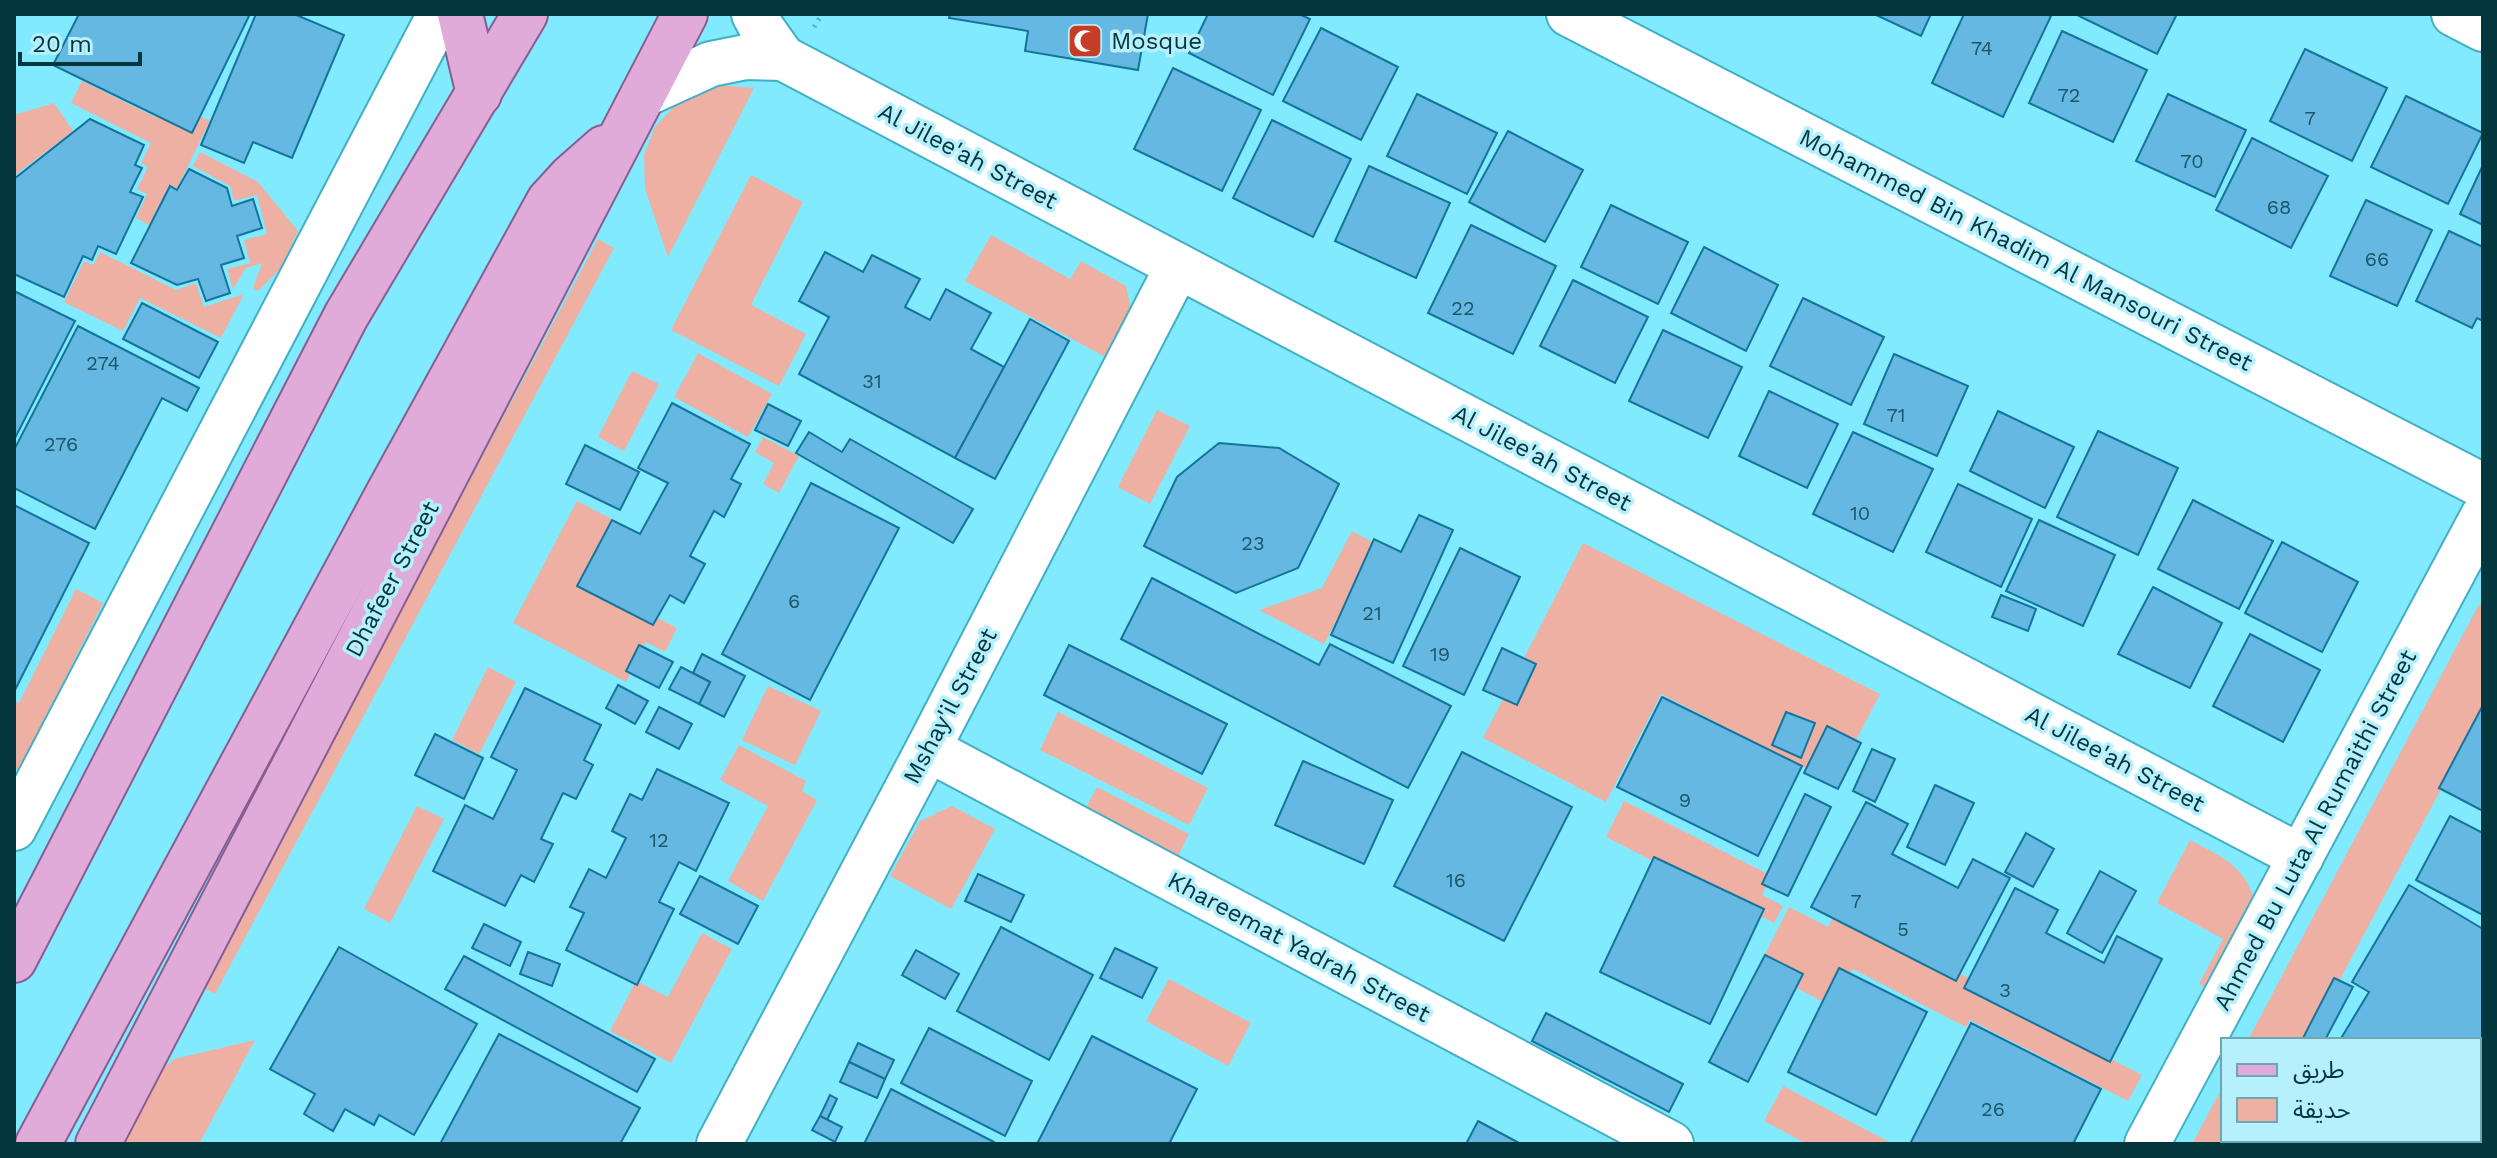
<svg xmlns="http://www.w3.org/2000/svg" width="2497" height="1158" viewBox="0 0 2497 1158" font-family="'Work Sans','Noto Sans Arabic',sans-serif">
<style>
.green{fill:#eeb0a2}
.building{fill:#64b8e2;stroke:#14749b;stroke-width:2}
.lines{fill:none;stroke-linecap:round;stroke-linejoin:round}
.minor-casing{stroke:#42afc4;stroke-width:48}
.major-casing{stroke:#875e92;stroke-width:48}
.path{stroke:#58afc0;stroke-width:5;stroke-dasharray:2 6;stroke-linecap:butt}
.minor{stroke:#fff;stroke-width:44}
.major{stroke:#e1abd9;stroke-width:44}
.labels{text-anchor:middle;stroke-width:7;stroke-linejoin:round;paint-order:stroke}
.number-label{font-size:20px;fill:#1c5667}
.poi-label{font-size:24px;fill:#04363e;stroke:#b6f0fd;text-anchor:start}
.street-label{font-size:24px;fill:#04363e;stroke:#b6f0fd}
</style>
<rect width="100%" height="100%" fill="#81eaff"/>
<g class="green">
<path d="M82,81L155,117L165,99L210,121L177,188L169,185L149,225L136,218L147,194L137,189L148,167L141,163L151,143L71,103Z"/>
<path d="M719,85L754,88L668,257L645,189L644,155L655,127L682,98Z"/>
<path d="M54,103L73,131L14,176V115Z"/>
<path d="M200,152L258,182L298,231L281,268L258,291L253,288L262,263L246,268L233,289L227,269L250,263L244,240L267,234L257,195L234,201L230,186L193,166Z"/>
<path d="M751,175L803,202L751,305L806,334L779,386L671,330Z"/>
<path d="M991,235L1070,279L1081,261L1126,286L1133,318L1109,359L965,281Z"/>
<path d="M598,239L614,248L215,994L200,986Z"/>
<path d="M100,252L176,290L196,283L204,307L244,294L221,338L140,298L123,331L64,302L84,261L93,265Z"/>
<path d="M698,353L772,394L748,437L674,397Z"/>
<path d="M632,371L659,384L624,451L598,437Z"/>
<path d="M1157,410L1190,426L1150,504L1118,487Z"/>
<path d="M763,437L799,456L779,493L763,484L774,463L755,452Z"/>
<path d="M577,501L621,524L590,583L677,628L665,652L646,642L626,682L513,623Z"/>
<path d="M1352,531L1376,544L1324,644L1259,610L1322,588Z"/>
<path d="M1583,543L1880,694L1834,783L1661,694L1606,802L1483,738Z"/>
<path d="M76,589L103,603L19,770L14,768V701L19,703Z"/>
<path d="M2483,604V710L2308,1040H2248L2478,606Z"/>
<path d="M488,667L516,682L479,754L452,740Z"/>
<path d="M768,686L821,711L795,765L742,740Z"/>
<path d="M1058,712L1208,788L1189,825L1040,750Z"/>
<path d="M739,745L806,781L802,791L817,800L763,901L728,881L768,806L720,780Z"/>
<path d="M1097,787L1189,834L1172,868L1079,821Z"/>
<path d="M1624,801L1772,876L1762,895L1783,906L1774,923L1606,837Z"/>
<path d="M417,806L444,819L390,923L364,909Z"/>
<path d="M952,806L995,829L951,909L890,876L920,821Z"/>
<path d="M2190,840C2226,859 2246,866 2257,908L2213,991L2199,984L2223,939L2157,903Z"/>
<path d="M1789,907L1828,927L1837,910L1994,991L1992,998L2142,1075L2128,1101L1970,1020L1966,1027L1853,969L1833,1007L1758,968Z"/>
<path d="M702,933L732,949L671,1063L610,1031L636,981L668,997Z"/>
<path d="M1169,979L1251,1023L1228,1066L1146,1021Z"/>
<path d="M255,1040L199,1144H125L137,1105L156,1075L174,1059Z"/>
<path d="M1783,1086L1893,1144H1807L1764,1121Z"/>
<path d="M2223,1086V1140H2255L2253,1144H2192Z"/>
</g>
<g class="building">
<path d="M79,14H250L192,133L53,65Z"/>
<path d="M256,14H294L344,35L292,158L253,142L244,163L201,145Z"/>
<path d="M950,14H1148L1138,70L1025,51L1028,31L949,18Z"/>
<path d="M1208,14H1299L1310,19L1273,95L1189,53Z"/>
<path d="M1874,14H1931L1921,36Z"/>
<path d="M1964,14H2046L2051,16L2003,117L1932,83Z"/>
<path d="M2080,14H2177L2157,54L2079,16Z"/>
<path d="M1321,28L1398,67L1361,140L1283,101Z"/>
<path d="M2062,31L2147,70L2113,142L2029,103Z"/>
<path d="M2305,49L2387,88L2352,161L2270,121Z"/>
<path d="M1173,68L1261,110L1222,191L1134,149Z"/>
<path d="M1417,94L1497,133L1467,194L1387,156Z"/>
<path d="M2168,94L2246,130L2215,197L2136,161Z"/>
<path d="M2406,96L2483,133L2448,204L2371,167Z"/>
<path d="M90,119L144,145L135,165L142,168L130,192L143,197L116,254L98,246L92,260L83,256L64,297L14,274V179Z"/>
<path d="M1272,120L1351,159L1313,237L1233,198Z"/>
<path d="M1508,131L1583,170L1545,242L1469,202Z"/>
<path d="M2252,138L2328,176L2291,248L2216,210Z"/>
<path d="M2483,165V225L2460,214Z"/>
<path d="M1369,166L1450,203L1416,278L1335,241Z"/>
<path d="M189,169L227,188L232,206L253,199L262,228L237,236L244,258L221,265L230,293L206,301L198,279L177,285L131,263L170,186L177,190Z"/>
<path d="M2366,200L2432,230L2397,306L2330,276Z"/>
<path d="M1611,205L1688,242L1658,304L1581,267Z"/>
<path d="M1471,225L1556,266L1513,354L1428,313Z"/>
<path d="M2449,231L2483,247V321L2477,318L2472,328L2416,301Z"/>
<path d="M1704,247L1778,285L1746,351L1671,313Z"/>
<path d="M825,252L863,272L872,255L920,279L905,307L930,320L946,289L991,313L971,349L1004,367L955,458L799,374L829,317L799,301Z"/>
<path d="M1573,280L1648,317L1615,383L1540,346Z"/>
<path d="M14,291L75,321L14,440Z"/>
<path d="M1803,298L1884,337L1851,405L1770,366Z"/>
<path d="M142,303L218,342L199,378L123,339Z"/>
<path d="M1030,319L1069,341L995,479L955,458Z"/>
<path d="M78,326L199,388L187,411L162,398L95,529L14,488V450Z"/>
<path d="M1663,330L1742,367L1708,438L1629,401Z"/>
<path d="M1894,354L1968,386L1937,456L1864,424Z"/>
<path d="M1769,391L1838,424L1807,488L1739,456Z"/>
<path d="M672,403L750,444L731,479L741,484L724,517L714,511L690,556L705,564L684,603L670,595L653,625L577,586L612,520L640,534L668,483L638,468Z"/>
<path d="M768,404L801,421L788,446L755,430Z"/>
<path d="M1998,411L2074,447L2045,508L1970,471Z"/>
<path d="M2098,431L2178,468L2138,555L2057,517Z"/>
<path d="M809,432L842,452L850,439L973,509L953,543L796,453Z"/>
<path d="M1853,432L1933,469L1893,552L1813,514Z"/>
<path d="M1219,443L1279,448L1339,484L1298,568L1236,593L1144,546L1177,477Z"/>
<path d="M585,445L639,472L620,510L566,484Z"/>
<path d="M811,483L899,528L810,700L722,654Z"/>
<path d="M1958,484L2032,519L2001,587L1926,552Z"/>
<path d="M2193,500L2273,541L2239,609L2158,569Z"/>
<path d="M14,505L89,543L14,692Z"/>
<path d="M1419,515L1453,530L1393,663L1331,635L1374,539L1401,552Z"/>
<path d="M2039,520L2115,555L2083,626L2006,591Z"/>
<path d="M2282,542L2358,582L2322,652L2245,613Z"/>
<path d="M1460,548L1520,577L1464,695L1403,666Z"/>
<path d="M1152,578L1319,665L1330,644L1451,706L1408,788L1121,639Z"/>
<path d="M2153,587L2222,623L2190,688L2118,654Z"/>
<path d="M2001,595L2036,609L2028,631L1992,617Z"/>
<path d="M2250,634L2320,670L2283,742L2213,706Z"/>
<path d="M639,645L673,662L659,688L626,671Z"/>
<path d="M1069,645L1227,724L1202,774L1044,695Z"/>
<path d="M1502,648L1536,664L1517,705L1483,690Z"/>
<path d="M702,654L745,676L724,717L699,704L710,682L693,673Z"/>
<path d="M681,667L710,682L699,704L669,689Z"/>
<path d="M618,685L648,701L635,724L606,708Z"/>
<path d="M525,688L601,725L584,760L593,765L576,799L563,793L541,839L553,844L534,882L521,875L505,906L433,871L465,805L493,819L517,770L491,757Z"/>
<path d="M1662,697L1802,766L1758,856L1617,787Z"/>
<path d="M2483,705V811L2439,788Z"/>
<path d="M659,707L692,724L679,749L646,732Z"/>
<path d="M1786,712L1815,723L1801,758L1772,745Z"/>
<path d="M1827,726L1861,743L1838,789L1804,773Z"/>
<path d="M435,734L483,758L464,799L415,775Z"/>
<path d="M1872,749L1895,759L1875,802L1853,791Z"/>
<path d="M1462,752L1572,807L1504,941L1394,886Z"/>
<path d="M1303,761L1393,800L1364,864L1275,825Z"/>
<path d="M657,769L729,803L696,871L679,862L659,902L674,909L637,985L566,950L584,913L570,907L589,869L606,878L626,838L612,831L630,794L642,800Z"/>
<path d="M1935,785L1974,803L1945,865L1907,847Z"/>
<path d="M1805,794L1831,807L1788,896L1762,884Z"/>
<path d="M1866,802L1908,824L1892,854L1958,888L1973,859L2010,878L1956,981L1811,907Z"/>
<path d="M2450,816L2483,833V915L2416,880Z"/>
<path d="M2026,833L2054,849L2033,887L2005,872Z"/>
<path d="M1654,857L1764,909L1710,1024L1600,972Z"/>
<path d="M2100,871L2136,891L2102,953L2067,933Z"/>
<path d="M978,874L1024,895L1011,922L965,901Z"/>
<path d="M700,876L758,906L738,944L680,914Z"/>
<path d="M2409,885L2483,929V1067L2479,1065V1040H2340L2369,992L2352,982Z"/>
<path d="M2015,888L2058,910L2046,933L2104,963L2117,936L2162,959L2110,1062L1964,988Z"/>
<path d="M484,924L521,942L510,966L472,948Z"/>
<path d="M1001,927L1093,975L1049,1060L957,1011Z"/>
<path d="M339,947L477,1024L414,1135L379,1115L374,1125L345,1109L333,1131L304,1114L315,1094L270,1069Z"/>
<path d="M1115,948L1157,968L1142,998L1100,978Z"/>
<path d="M916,950L959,974L945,999L902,975Z"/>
<path d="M528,952L560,964L552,986L520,974Z"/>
<path d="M1765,955L1803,974L1748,1082L1709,1062Z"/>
<path d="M464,956L655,1059L637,1092L445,989Z"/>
<path d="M1839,968L1927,1012L1876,1115L1788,1072Z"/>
<path d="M2334,978L2353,987L2325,1040H2302Z"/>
<path d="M1546,1013L1683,1084L1669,1112L1532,1041Z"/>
<path d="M1971,1023L2101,1089L2073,1144H1910Z"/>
<path d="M929,1028L1032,1081L1005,1136L901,1083Z"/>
<path d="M499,1034L640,1108L620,1144H440Z"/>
<path d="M1092,1036L1197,1089L1169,1144H1037Z"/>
<path d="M858,1043L894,1060L885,1079L849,1062Z"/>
<path d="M849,1062L885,1079L877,1098L840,1082Z"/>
<path d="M2479,1072L2483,1074V1144H2410L2412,1140H2479Z"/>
<path d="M891,1089L994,1142L993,1144H864Z"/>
<path d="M830,1095L837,1099L827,1120L820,1116Z"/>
<path d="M820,1116L842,1127L835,1142L812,1130Z"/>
<path d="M1478,1121L1521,1144H1466Z"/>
</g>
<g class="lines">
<g class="minor-casing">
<g id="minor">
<path d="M754,14L761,27L783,58"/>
<path d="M1569,14L2483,486"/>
<path d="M2454,14L2483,29"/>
<path d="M643,95L711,64L746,57L783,58L2301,857"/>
<path d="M928,749L1671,1144"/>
<path d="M14,828L440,14"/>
<path d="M719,1144L928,749L1178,266"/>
<path d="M2147,1144L2483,516"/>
</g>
</g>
<g class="major-casing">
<g id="major">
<path d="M460,14L479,94"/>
<path d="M14,960L346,316L525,14"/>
<path d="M38,1144L388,494L549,201L571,177L604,148"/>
<path d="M98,1144C292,767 491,392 685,14"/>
</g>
</g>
<path class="path" d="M814,27L822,14"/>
<use href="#minor" class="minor"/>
<use href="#major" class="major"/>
</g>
<defs>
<g id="mosque-square" transform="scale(1.8)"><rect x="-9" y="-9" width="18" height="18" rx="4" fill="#c73c24" stroke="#b6f0fd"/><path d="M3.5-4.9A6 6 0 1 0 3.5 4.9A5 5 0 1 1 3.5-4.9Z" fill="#fff"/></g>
</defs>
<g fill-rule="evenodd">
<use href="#mosque-square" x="1085" y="41"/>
</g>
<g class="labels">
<g class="number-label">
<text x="1982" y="55">74</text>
<text x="2069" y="102">72</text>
<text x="2310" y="125">7</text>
<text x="2192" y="168">70</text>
<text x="2279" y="214">68</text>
<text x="2377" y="266">66</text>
<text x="1463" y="315">22</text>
<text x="103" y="370">274</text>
<text x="872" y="388">31</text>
<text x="1896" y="422">71</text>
<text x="61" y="451">276</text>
<text x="1860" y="520">10</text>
<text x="1253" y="550">23</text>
<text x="794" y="608">6</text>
<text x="1372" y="620">21</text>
<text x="1440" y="661">19</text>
<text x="1685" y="807">9</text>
<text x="659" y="847">12</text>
<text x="1456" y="887">16</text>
<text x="1856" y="908">7</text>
<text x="1903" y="936">5</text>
<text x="2005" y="997">3</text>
<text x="1993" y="1116">26</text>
</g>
<g class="poi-label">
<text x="1111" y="49">Mosque</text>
</g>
<g class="street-label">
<text transform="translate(968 156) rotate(28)" y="8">Al Jilee'ah Street</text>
<text transform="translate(2026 250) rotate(27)" y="8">Mohammed Bin Khadim Al Mansouri Street</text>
<text transform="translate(1542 458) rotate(28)" y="8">Al Jilee'ah Street</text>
<text transform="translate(392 579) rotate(-62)" y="8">Dhafeer Street</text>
<text transform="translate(950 706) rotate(-62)" y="8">Mshay'il Street</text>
<text transform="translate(2115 759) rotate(28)" y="8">Al Jilee'ah Street</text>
<text transform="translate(2315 830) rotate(-62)" y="8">Ahmed Bu Luta Al Rumaithi Street</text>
<text transform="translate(1299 947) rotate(28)" y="8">Khareemat Yadrah Street</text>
</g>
</g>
<rect width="2497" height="1158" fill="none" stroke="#04363e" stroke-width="32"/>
<rect x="2221" y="1038" width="260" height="104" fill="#b6f0fd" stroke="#6fa6b1" stroke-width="2"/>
<rect x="2237" y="1064" width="40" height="12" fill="#e1abd9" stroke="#6fa6b1" stroke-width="2"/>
<text x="2293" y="1078" font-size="24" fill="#04363e">طريق</text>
<rect x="2237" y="1098" width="40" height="24" fill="#eeb0a2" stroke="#6fa6b1" stroke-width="2"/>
<text x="2293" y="1118" font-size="24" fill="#04363e">حديقة</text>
<path d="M20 52v12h120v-12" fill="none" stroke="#04363e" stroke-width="4"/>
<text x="32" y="52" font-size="24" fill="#04363e" stroke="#b6f0fd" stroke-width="6" paint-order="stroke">20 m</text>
</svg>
